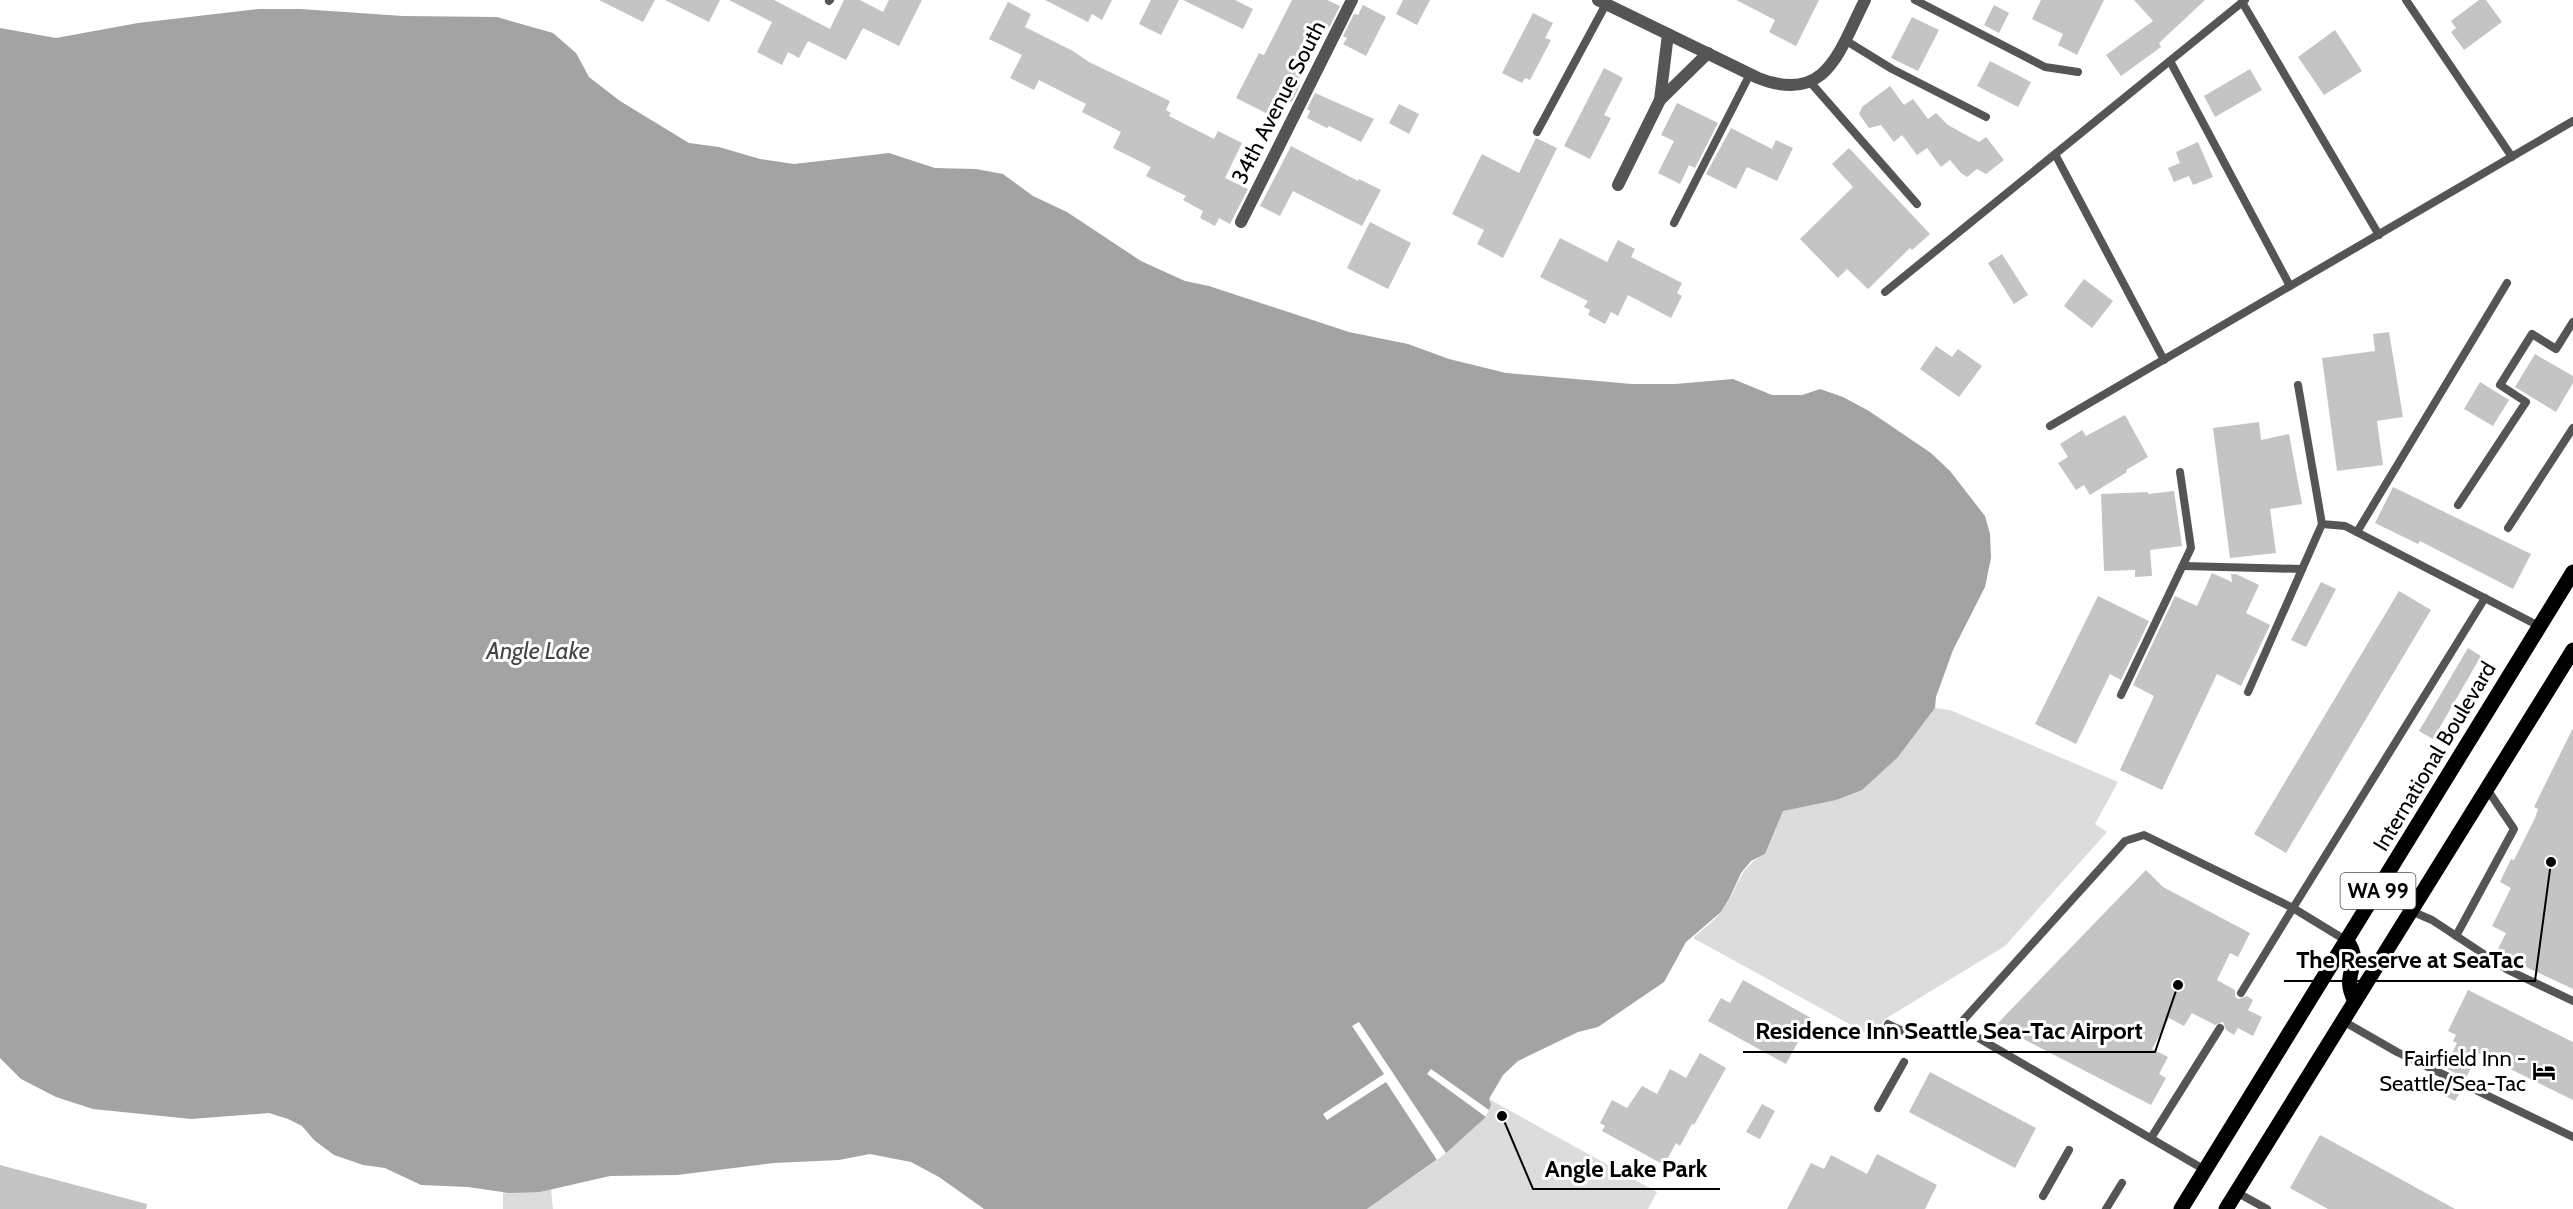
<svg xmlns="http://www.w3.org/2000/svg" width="2573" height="1209" viewBox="0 0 2573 1209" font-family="Cabin,sans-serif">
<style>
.green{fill:#dcdcdc}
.water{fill:#a3a3a3}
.pier{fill:#fff}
.building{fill:#c4c4c4}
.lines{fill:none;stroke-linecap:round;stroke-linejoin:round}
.service{stroke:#555;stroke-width:8}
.minor{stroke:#555;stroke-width:12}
.primary{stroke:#000;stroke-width:15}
.labels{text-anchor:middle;stroke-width:6;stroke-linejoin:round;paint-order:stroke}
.shield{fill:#fff;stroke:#4c4c4c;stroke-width:1.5}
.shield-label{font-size:21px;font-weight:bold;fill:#000}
.street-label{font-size:22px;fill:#000;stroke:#fff}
.poi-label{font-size:22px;fill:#000;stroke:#fff;text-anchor:end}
.water-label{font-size:24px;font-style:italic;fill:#444;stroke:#fff}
.leader{fill:none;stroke:#000;stroke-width:2}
.callout-dot{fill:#000;stroke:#fff;stroke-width:2}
.callout-label{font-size:24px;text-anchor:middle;font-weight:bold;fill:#000;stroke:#fff;stroke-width:6;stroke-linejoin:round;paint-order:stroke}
</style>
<rect width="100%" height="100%" fill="#fff"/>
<g class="green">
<path d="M1935,708L1950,710L2118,782L2095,824L2107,832L2005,946L1885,1019L1873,1037L1693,938C1702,930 1713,922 1721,912C1740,888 1735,870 1765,854L1783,811L1808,805L1898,757Z"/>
<path d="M1489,1099L1657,1192L1648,1209H1367L1437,1160L1486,1117Z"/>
<path d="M551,1189L553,1209H503V1192H540Z"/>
</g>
<path class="water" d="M259,9H300L403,16L497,17L553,33L576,53L589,77L620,101L689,143L719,147L760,159L794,164L889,153L935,168L976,169L1003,174L1033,196L1067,212L1141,261L1185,281L1209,286L1349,332L1408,344L1449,359L1506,373L1632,384H1675L1733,379L1772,395H1802L1820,389L1843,397L1869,411L1931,453L1950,471L1985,516L1990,534L1991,558L1985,587L1953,650L1936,697L1935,708L1898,757L1862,790L1836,800L1783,811L1765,854L1751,861L1741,873L1729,899L1721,912L1686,942L1664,982L1598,1027L1578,1032L1518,1061L1503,1075L1489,1099L1491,1105L1486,1117L1446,1153L1367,1209H984L939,1177L911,1162L870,1154L839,1160L774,1163L677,1175L610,1176L540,1192L509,1193L468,1187L421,1185L385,1168L363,1165L334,1155L314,1140L302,1126L288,1119L269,1113L191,1119L93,1109L56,1097L21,1079L0,1058V28L56,38L138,23Z"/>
<g class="pier">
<path d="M1359,1022L1446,1153L1437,1160L1386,1082L1327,1120L1323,1114L1384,1074L1352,1026Z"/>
<path d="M1431,1069L1489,1110L1486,1117L1427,1074Z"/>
</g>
<g class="building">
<path d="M599,0H655L643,22Z"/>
<path d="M665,0H720L709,22Z"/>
<path d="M729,0H774L830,29L844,0H860L883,12L889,0H922L899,46L863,28L846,60L808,41L799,58L788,52L782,65L757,52L772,22Z"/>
<path d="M1045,0H1112L1102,20L1092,14L1088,22Z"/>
<path d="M1151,0H1179L1161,35L1139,24Z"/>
<path d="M1183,0H1235L1253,9L1243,29Z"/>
<path d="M1292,0H1327L1340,6L1329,28L1317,23L1293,70L1301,75L1297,84L1300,85L1292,102L1276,94L1266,113L1236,98L1259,53L1264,55Z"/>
<path d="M1403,0H1430L1417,25L1396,14Z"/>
<path d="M1736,0H1819L1796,46L1769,32L1775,20Z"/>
<path d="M2041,0H2104L2077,55L2058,45L2063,34L2032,19Z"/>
<path d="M2134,0H2205L2159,43L2161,47L2121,76L2106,55L2153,21Z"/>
<path d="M2479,0H2486L2502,22L2464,50L2451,32L2456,28L2451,21Z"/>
<path d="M1008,2L1031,14L1025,27L1073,51L1089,62L1170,101L1166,110L1171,113L1169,116L1214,139L1218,131L1242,143L1225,178L1248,189L1230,224L1219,218L1215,226L1200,218L1203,211L1183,200L1186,196L1146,176L1151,167L1113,148L1121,132L1082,112L1086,104L1039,80L1034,90L1010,78L1022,55L989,39Z"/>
<path d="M1363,5L1386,17L1366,56L1343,44L1347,38L1343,36L1354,14L1358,15Z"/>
<path d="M1994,5L2009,13L1999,33L1984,25Z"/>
<path d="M1533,13L1553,23L1545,38L1551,40L1530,80L1525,78L1522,83L1502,73Z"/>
<path d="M1912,17L1939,30L1918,71L1891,58Z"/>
<path d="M2335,30L2362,71L2324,95L2298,57Z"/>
<path d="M1990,61L2031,82L2018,107L1977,86Z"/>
<path d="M1604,68L1623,78L1604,115L1611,118L1590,159L1564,146Z"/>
<path d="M2250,69L2262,90L2215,117L2204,96Z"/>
<path d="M1890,86L1904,105L1913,99L1928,119L1936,113L1948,125L1979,142L1986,137L2004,160L1986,174L1977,169L1967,177L1961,173L1950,160L1941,167L1927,148L1917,155L1902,135L1894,142L1881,125L1869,128L1859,114L1862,107Z"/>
<path d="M1315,93L1374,119L1361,142L1329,126L1327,128L1307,118L1310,111L1307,109Z"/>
<path d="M1677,103L1718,123L1695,168L1689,165L1680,184L1658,173L1674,141L1661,135Z"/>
<path d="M1399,104L1419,114L1409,134L1389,123Z"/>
<path d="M1731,128L1772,149L1776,140L1793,148L1777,181L1747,167L1736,189L1706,174Z"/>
<path d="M1536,138L1557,148L1503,258L1477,244L1484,230L1452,214L1482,154L1519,173Z"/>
<path d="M2198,142L2213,177L2193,185L2189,176L2174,182L2168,168L2180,163L2176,152Z"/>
<path d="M1291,146L1358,181L1359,179L1381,190L1362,226L1293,191L1280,216L1260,206Z"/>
<path d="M1849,148L1930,234L1912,250L1910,248L1868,289L1847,269L1838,278L1800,239L1853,187L1832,164Z"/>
<path d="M1370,222L1411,243L1388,289L1347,268Z"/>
<path d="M1560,238L1607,262L1618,240L1635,249L1631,257L1682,283L1677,293L1682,296L1671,318L1628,295L1618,316L1611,312L1605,324L1588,315L1590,310L1584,307L1588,301L1540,277Z"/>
<path d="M2002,254L2028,295L2014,304L1988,263Z"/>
<path d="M2084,279L2113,301L2092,328L2064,306Z"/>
<path d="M2389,332L2403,417L2377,421L2383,465L2337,471L2322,358L2375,351L2373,334Z"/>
<path d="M1936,346L1952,357L1958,349L1982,366L1959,397L1920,369Z"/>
<path d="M2535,354L2573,376V383L2556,412L2515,387Z"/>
<path d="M2480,382L2509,400L2493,426L2464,409Z"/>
<path d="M2125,415L2148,457L2126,470L2127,472L2090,495L2084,485L2076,490L2058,463L2068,457L2060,444L2082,430L2086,436Z"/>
<path d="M2259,422L2261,440L2289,434L2302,504L2270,509L2276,553L2230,558L2213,428Z"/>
<path d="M2393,487L2531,554L2513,589L2420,541L2418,544L2375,523Z"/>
<path d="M2174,491L2182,546L2150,550L2152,576L2135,577V570L2104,571L2101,494L2148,492V494Z"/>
<path d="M2212,573L2232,582L2231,574H2236L2259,585L2246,613L2270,625L2241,686L2217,674L2162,790L2120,770L2154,696L2133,685L2175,596L2197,606Z"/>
<path d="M2321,582L2336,589L2306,647L2291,640Z"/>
<path d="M2399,591L2431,610L2286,853L2254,834Z"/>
<path d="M2098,596L2149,621L2121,680L2110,674L2076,744L2035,724Z"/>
<path d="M2468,648L2481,656L2433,739L2419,731Z"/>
<path d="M2573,728V989L2496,953L2506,933L2492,926L2511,888L2500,882L2511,859L2514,860L2535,818L2538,809L2534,807Z"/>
<path d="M2146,870L2163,887L2250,933L2238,957L2230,953L2217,980L2235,990V996L2238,999L2247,996L2253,1000L2248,1010L2262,1017L2253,1036L2238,1028L2234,1035L2226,1030L2223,1022L2215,1025L2192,1013L2184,1026L2169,1018L2152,1049L2168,1057L2159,1074L2166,1078L2151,1105L1996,1025Z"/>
<path d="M1743,980L1811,1018L1786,1064L1708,1021L1721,998L1730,1003Z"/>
<path d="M2468,990L2573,1042V1100L2478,1053L2466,1078L2445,1068L2457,1043L2453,1041L2456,1035L2448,1031Z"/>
<path d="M1700,1053L1726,1068L1694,1125L1692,1124L1680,1146L1676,1143L1664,1165L1602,1131L1605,1126L1600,1123L1612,1100L1627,1108L1642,1086L1657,1094L1670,1069L1686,1078Z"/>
<path d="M1930,1072L2036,1128L2015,1168L1909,1112Z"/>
<path d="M2439,1079L2461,1090L2455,1101L2434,1090Z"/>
<path d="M1762,1104L1775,1111L1760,1139L1746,1132Z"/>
<path d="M2320,1135L2333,1142L2455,1209H2328L2290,1188Z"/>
<path d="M1877,1154L1937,1185L1925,1209H1787L1811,1163L1824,1169L1831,1155L1867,1174Z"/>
<path d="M0,1165L147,1204L146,1209H0Z"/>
</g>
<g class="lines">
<g class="service">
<path d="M1915,0L2045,67L2078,72"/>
<path d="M2406,0L2512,157"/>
<path d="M829,1L830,0"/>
<path d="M2242,2L2379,235"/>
<path d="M1845,40L1892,69L1986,117"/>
<path d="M2170,61L2290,286"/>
<path d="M1811,83L1917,204"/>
<path d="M1537,132L1606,4"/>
<path d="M2055,154L2164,360"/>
<path d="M1674,223L1750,74"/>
<path d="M1885,292L2245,0"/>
<path d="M2298,385L2322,524L2345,526L2539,626"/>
<path d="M2050,426L2573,121"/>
<path d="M2458,505L2526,402L2500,385L2532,334L2556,349L2573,322"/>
<path d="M2508,528L2573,428"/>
<path d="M2357,532L2507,283"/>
<path d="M2184,566L2302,569"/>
<path d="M2248,692L2322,524"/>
<path d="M2121,695L2191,548L2180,472"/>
<path d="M2411,911L2432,920L2508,970L2573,1001"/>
<path d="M2456,936L2514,829L2487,789"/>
<path d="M2347,941L2293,908L2485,598"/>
<path d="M2343,1021L2397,1052L2573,1137"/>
<path d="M1888,1024C1919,1040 1926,1038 1958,1026"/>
<path d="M1878,1108L1904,1062"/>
<path d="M2151,1138L2220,1028"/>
<path d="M2205,1170L1958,1026L2125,841L2144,835L2293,908L2241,993"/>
<path d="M2236,1192L2267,1209"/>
<path d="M2043,1196L2069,1150"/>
<path d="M2106,1209L2122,1183"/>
</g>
<g class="minor">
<path d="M1598,0L1758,78C1827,105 1839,51 1865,0"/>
<path d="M1660,100L1668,34"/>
<path d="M1618,185L1660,100L1708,53"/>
<path d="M1241,222L1352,0"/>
</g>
<g class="primary">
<path d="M2347,941C2365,967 2339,971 2355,1001"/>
<path d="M2181,1209L2573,572"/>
<path d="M2226,1209L2573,650"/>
</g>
</g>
<defs>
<g id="hotel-bare" transform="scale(1.8)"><path d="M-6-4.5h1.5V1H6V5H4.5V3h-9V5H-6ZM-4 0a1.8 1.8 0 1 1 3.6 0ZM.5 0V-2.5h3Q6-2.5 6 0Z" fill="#000" stroke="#fff" stroke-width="2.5" paint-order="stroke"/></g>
</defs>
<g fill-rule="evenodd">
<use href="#hotel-bare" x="2544" y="1071"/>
</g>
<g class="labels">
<rect class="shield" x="2340.5" y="873" width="75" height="36" rx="4.5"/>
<g class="shield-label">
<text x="2378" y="898">WA 99</text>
</g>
<g class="street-label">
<text transform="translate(1278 102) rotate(-63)" y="8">34th Avenue South</text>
<text transform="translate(2434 756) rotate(-59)" y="8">International Boulevard</text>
</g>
<g class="poi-label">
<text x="2526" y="1066">Fairfield Inn -<tspan x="2526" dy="25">Seattle/Sea-Tac</tspan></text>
</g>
<g class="water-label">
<text x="538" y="659">Angle Lake</text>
</g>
</g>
<path class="leader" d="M2551 862L2535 981H2284M2178 985L2155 1052H1743M1502 1116L1533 1189H1720"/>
<g class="callout-dot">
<circle cx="2551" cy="862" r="6"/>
<circle cx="2178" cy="985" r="6"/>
<circle cx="1502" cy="1116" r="6"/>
</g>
<g class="callout-label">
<text x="2410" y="968">The Reserve at SeaTac</text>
<text x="1949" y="1039">Residence Inn Seattle Sea-Tac Airport</text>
<text x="1626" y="1177">Angle Lake Park</text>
</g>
</svg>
